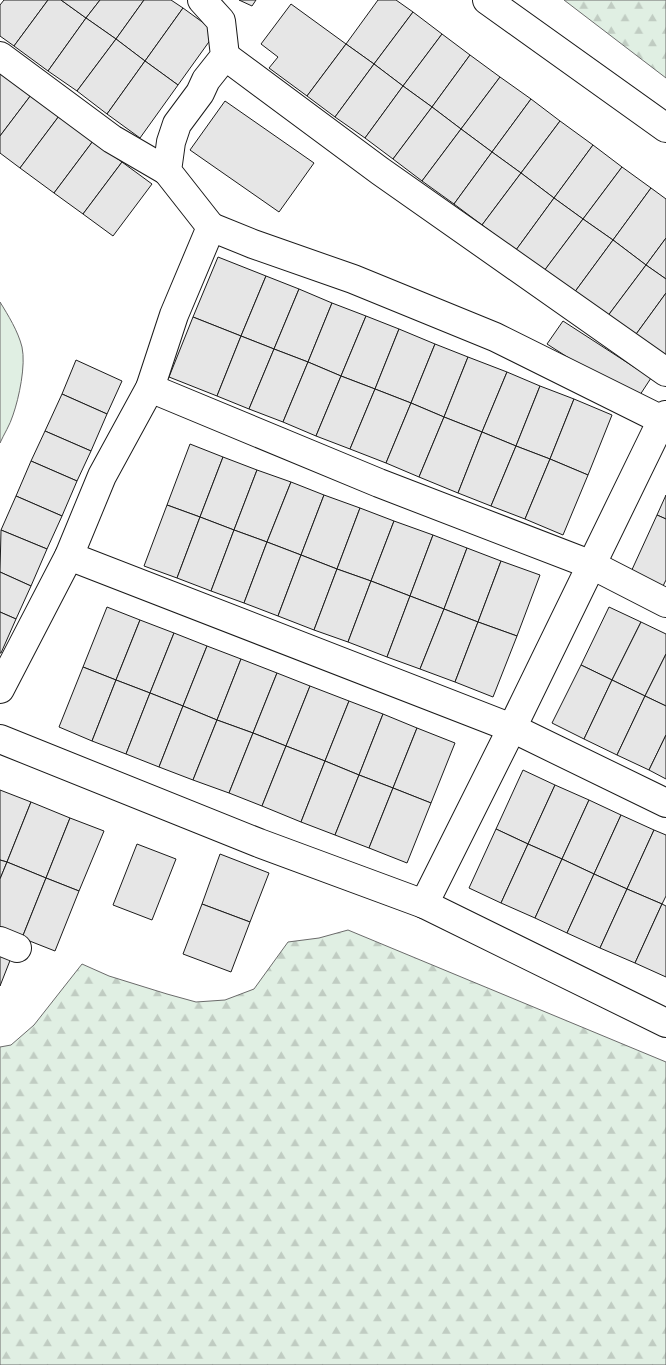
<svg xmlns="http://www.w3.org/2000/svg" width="666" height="1365" viewBox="0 0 666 1365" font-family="'Source Sans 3',sans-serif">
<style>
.forest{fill:url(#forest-firs);stroke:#6a6a6a}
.park{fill:#e0efe3;stroke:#6a6a6a}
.building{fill:#e6e6e6;stroke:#1a1a1a}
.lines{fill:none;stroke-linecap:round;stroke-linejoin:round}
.minor-casing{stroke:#1a1a1a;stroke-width:30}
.minor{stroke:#fff;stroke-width:28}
</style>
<defs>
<pattern id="forest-firs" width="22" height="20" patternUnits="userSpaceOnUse" patternTransform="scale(1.25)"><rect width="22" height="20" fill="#e0efe3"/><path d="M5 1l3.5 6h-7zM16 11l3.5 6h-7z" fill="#c0ccc2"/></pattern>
</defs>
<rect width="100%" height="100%" fill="#fff"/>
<g class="forest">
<path d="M564,0H666V78Z"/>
<path d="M348,930L666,1062V1365H0V1047L11,1045L34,1025L82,964L109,976L167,994L196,1002L225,1000L254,989L288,942L319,938Z"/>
</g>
<path class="park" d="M0,302C8,315 18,331 22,347C26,365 19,398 13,415C10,425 4,434 0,443Z"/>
<g class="building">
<path d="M4,0H48L14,46L0,36V5Z"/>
<path d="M48,0H61L86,18L48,71L14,46Z"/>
<path d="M61,0H100L86,18Z"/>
<path d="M100,0H144L116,39L86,18Z"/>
<path d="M144,0H171L183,8L145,61L116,39Z"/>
<path d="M239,0H256L252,6Z"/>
<path d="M378,0H396L413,12L374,64L346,44Z"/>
<path d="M291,4L346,44L307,96L269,68L278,57L261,44Z"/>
<path d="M183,8L216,32L178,85L145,61Z"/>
<path d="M413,12L442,34L403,86L374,64Z"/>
<path d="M86,18L116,39L77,91L48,71Z"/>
<path d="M442,34L470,55L432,107L403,86Z"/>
<path d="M116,39L145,61L107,114L77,91Z"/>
<path d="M346,44L374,64L335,117L307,96Z"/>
<path d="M470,55L500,77L461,129L432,107Z"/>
<path d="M145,61L178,85L140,138L107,114Z"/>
<path d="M374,64L403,86L365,138L335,117Z"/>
<path d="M0,72L31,95L0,136Z"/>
<path d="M500,77L531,99L492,152L461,129Z"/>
<path d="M403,86L432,107L393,159L365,138Z"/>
<path d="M31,95L59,116L20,168L0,153V136Z"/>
<path d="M531,99L560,121L521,173L492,152Z"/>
<path d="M225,101L314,163L279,212L190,150Z"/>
<path d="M432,107L461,129L422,181L393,159Z"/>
<path d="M59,116L93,141L54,193L20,168Z"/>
<path d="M560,121L593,145L554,198L521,173Z"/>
<path d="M461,129L492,152L454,204L422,181Z"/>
<path d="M93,141L122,162L83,214L54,193Z"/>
<path d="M593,145L622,167L583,219L554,198Z"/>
<path d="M492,152L521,173L482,225L454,204Z"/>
<path d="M122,162L152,184L113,236L83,214Z"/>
<path d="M622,167L651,188L613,240L583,219Z"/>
<path d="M521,173L554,198L516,250L482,225Z"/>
<path d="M651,188L666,199V238L646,265L613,240Z"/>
<path d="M554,198L583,219L544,271L516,250Z"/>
<path d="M583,219L613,240L574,293L544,271Z"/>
<path d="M666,238V279L646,265Z"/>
<path d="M613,240L646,265L607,317L574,293Z"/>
<path d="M218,257L266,276L241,336L193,317Z"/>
<path d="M646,265L666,279V293L634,337L607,317Z"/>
<path d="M266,276L299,289L274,349L241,336Z"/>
<path d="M299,289L332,303L308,362L274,349Z"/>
<path d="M666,293V356L634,337Z"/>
<path d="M332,303L366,316L341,376L308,362Z"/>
<path d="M366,316L399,329L375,389L341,376Z"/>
<path d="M193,317L241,336L217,396L169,377Z"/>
<path d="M563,321L651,378L636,401L547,344Z"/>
<path d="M399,329L435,344L411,403L375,389Z"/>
<path d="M241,336L274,349L249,409L217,396Z"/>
<path d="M435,344L468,357L444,417L411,403Z"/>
<path d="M274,349L308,362L283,422L249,409Z"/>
<path d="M468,357L507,372L482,432L444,417Z"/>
<path d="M76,360L122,381L107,414L62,394Z"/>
<path d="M308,362L341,376L316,436L283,422Z"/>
<path d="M507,372L540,386L516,446L482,432Z"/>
<path d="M341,376L375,389L350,449L316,436Z"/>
<path d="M540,386L574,399L550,459L516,446Z"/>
<path d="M375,389L411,403L386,463L350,449Z"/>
<path d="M62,394L107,414L91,451L45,431Z"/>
<path d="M574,399L612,415L588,475L550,459Z"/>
<path d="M411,403L444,417L419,477L386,463Z"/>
<path d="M444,417L482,432L458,493L419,477Z"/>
<path d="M45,431L91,451L77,481L31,461Z"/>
<path d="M482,432L516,446L491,506L458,493Z"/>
<path d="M190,444L223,457L200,517L167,505Z"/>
<path d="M516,446L550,459L525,519L491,506Z"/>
<path d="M223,457L257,470L234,530L200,517Z"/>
<path d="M550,459L588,475L563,535L525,519Z"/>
<path d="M31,461L77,481L62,516L16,496Z"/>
<path d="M257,470L291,482L267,542L234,530Z"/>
<path d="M291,482L324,495L301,555L267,542Z"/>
<path d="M324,495L360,508L337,569L301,555Z"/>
<path d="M666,495V519L657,515Z"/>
<path d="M16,496L62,516L47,549L1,530Z"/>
<path d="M167,505L200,517L177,578L144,566Z"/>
<path d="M360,508L394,521L371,581L337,569Z"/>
<path d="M657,515L666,519V580L662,588L630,574Z"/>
<path d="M200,517L234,530L211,591L177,578Z"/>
<path d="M394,521L433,535L410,596L371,581Z"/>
<path d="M1,530L47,549L31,586L0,572Z"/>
<path d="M234,530L267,542L244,603L211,591Z"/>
<path d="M433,535L467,548L444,609L410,596Z"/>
<path d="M267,542L301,555L278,616L244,603Z"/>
<path d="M467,548L501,561L478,622L444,609Z"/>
<path d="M301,555L337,569L314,630L278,616Z"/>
<path d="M501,561L540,575L517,636L478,622Z"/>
<path d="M337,569L371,581L348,642L314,630Z"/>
<path d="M0,572L31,586L16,619L0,612Z"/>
<path d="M371,581L410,596L387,657L348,642Z"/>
<path d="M410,596L444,609L420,669L387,657Z"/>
<path d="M107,607L140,620L116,680L83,667Z"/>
<path d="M609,607L641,622L612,680L581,665Z"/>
<path d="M444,609L478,622L455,682L420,669Z"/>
<path d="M0,612L16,619L1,653H0Z"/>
<path d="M140,620L174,633L150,693L116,680Z"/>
<path d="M478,622L517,636L493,697L455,682Z"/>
<path d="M641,622L666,634V654L645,696L612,680Z"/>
<path d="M174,633L207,646L183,706L150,693Z"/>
<path d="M207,646L241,659L217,720L183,706Z"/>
<path d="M666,654V706L645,696Z"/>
<path d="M241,659L277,673L253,733L217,720Z"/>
<path d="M581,665L612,680L584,739L552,723Z"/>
<path d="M83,667L116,680L92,741L59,727Z"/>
<path d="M277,673L310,686L286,746L253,733Z"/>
<path d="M116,680L150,693L126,754L92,741Z"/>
<path d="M612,680L645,696L617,755L584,739Z"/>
<path d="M310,686L349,701L325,761L286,746Z"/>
<path d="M150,693L183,706L159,767L126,754Z"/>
<path d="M645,696L666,706V735L649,770L617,755Z"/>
<path d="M349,701L383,714L359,775L325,761Z"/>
<path d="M183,706L217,720L193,780L159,767Z"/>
<path d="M383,714L417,728L393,788L359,775Z"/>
<path d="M217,720L253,733L229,793L193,780Z"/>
<path d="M417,728L455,743L431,803L393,788Z"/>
<path d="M253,733L286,746L262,806L229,793Z"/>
<path d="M666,735V779L649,770Z"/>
<path d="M286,746L325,761L301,822L262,806Z"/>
<path d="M325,761L359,775L335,835L301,822Z"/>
<path d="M523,770L555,785L528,844L496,829Z"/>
<path d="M359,775L393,788L369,848L335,835Z"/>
<path d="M555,785L589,800L562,859L528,844Z"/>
<path d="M393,788L431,803L407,863L369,848Z"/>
<path d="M0,790L31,802L7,862L0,860Z"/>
<path d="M589,800L621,815L594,874L562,859Z"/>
<path d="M31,802L70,818L46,878L7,862Z"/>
<path d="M621,815L654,830L627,889L594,874Z"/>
<path d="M70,818L104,831L79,891L46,878Z"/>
<path d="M496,829L528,844L501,903L469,888Z"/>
<path d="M654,830L666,835V896L662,904L627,889Z"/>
<path d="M137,844L176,859L152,920L113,905Z"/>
<path d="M528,844L562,859L535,918L501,903Z"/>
<path d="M220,854L269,873L250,922L202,904Z"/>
<path d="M562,859L594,874L567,933L535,918Z"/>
<path d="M0,860L7,862L0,879Z"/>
<path d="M7,862L46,878L22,938L0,929V879Z"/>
<path d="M594,874L627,889L600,948L567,933Z"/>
<path d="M46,878L79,891L55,951L22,938Z"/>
<path d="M627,889L662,904L635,963L600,948Z"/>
<path d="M202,904L250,922L231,972L183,954Z"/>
<path d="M662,904L666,906V977L635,963Z"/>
<path d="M0,954L11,958L0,986Z"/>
</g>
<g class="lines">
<g class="minor-casing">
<g id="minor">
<path d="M487,0L666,128"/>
<path d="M0,56L112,139L167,171"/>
<path d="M225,56L380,171L666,372"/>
<path d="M211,227L253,244L353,279L495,337L662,420"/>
<path d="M150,388L379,483L592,565L666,603"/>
<path d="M69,556L512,728L666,803"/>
<path d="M0,689L69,556L102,476L150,388L174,315L211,227L167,171L171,142L177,124L200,93L206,80L225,56L221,21L202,0"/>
<path d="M0,739L259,843L424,904L666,1023"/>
<path d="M424,904L512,728L662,420L666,415"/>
<path d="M0,941L17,948"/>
</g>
</g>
<use href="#minor" class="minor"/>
</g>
</svg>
